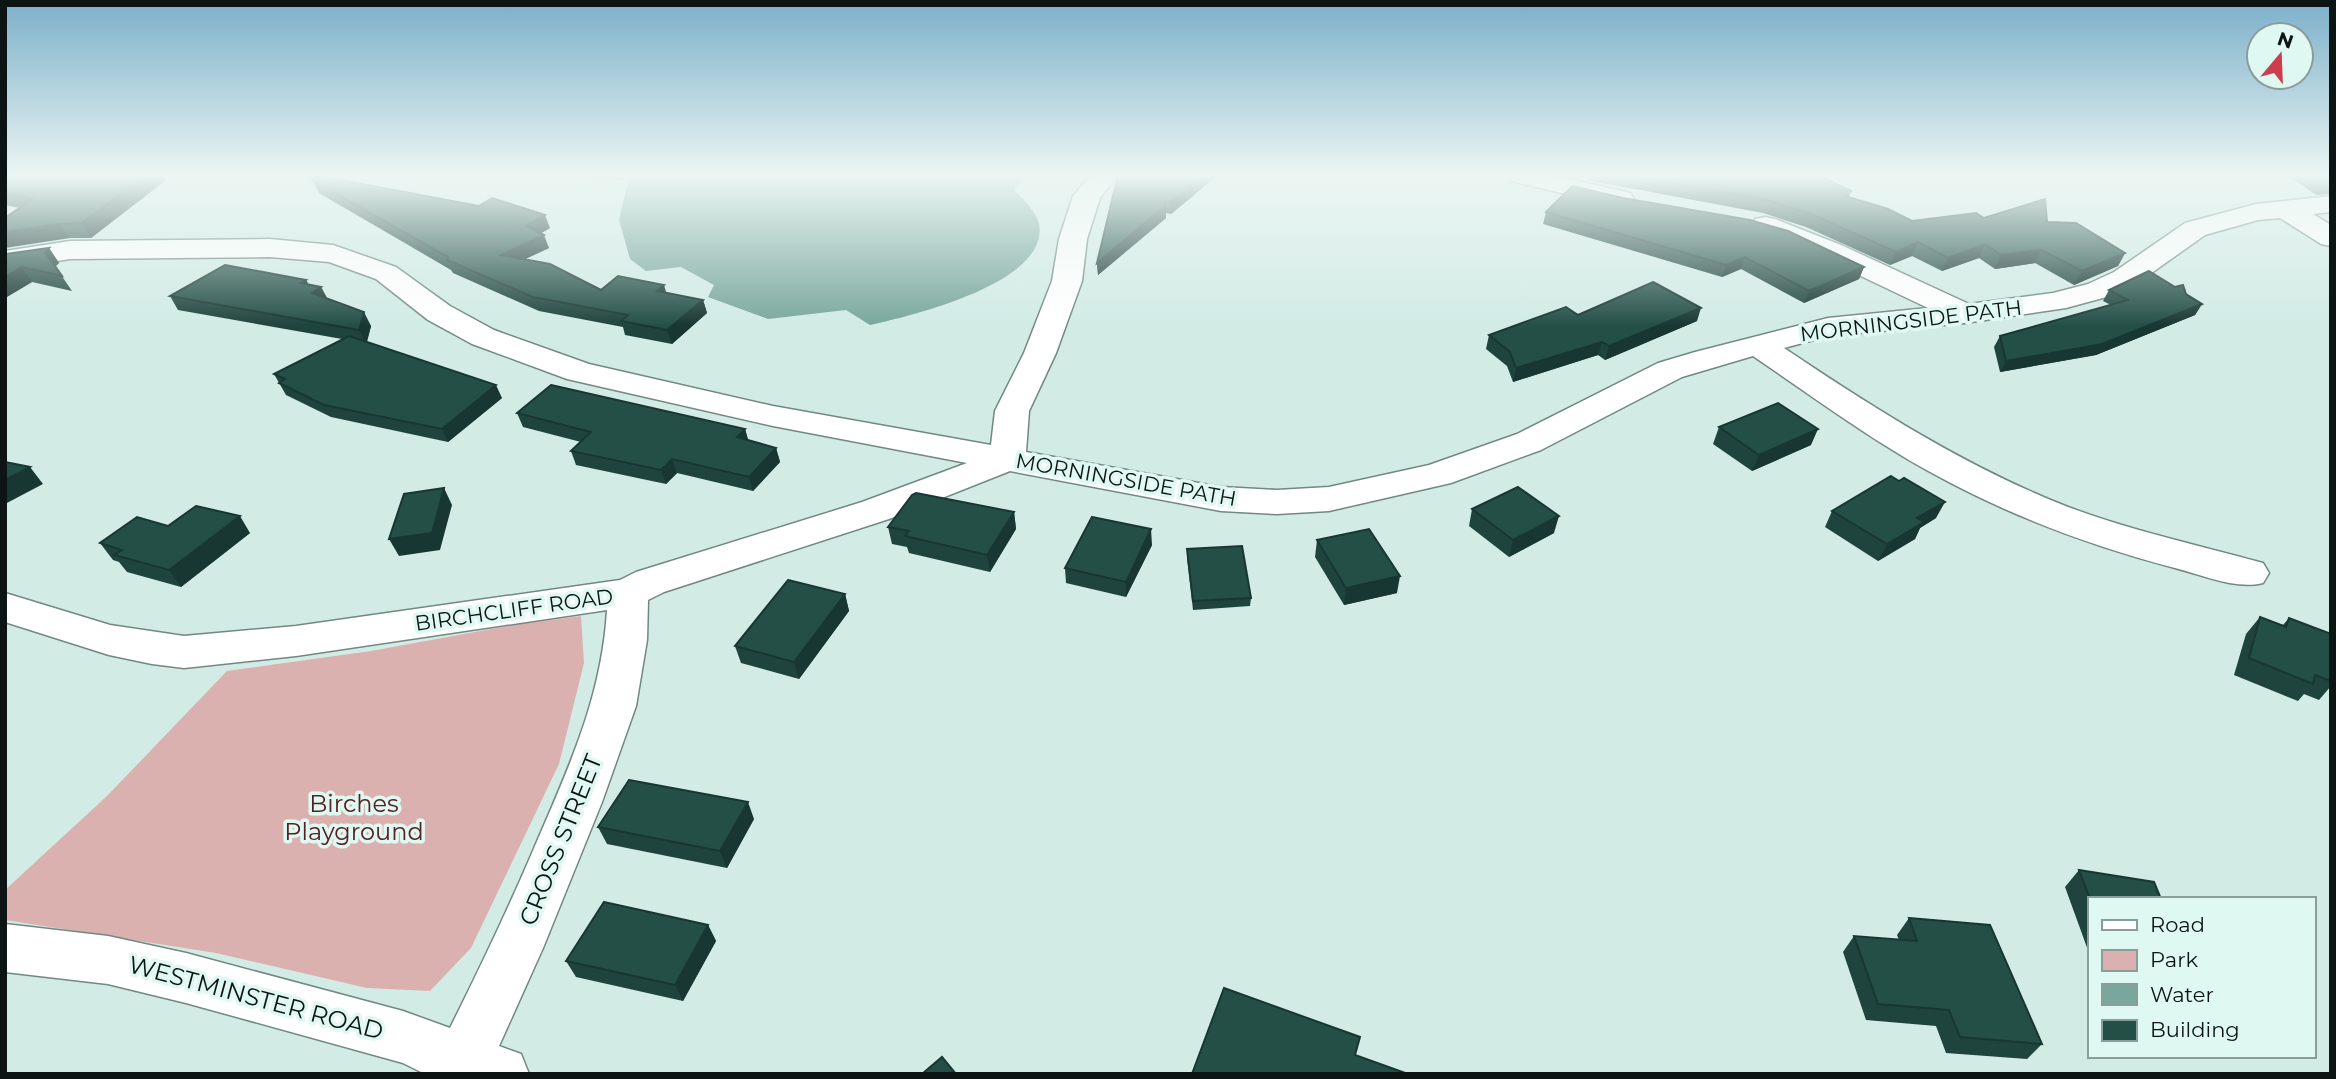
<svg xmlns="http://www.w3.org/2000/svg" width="2336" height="1079" viewBox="0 0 2336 1079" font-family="Montserrat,sans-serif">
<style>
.green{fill:#dbb1b0}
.water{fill:#7aa79d}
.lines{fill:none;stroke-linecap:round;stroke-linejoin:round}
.minor-casing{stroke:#728883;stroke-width:3}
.minor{fill:#fff;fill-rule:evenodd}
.wall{fill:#1f443d}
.shaded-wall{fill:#193732}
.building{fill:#244f47;stroke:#193732;stroke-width:2}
.labels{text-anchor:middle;stroke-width:7;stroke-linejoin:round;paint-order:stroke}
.street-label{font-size:21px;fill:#0c1513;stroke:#e0f8f2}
.near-park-label{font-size:24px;fill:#562023;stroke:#e0f8f2}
.near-street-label{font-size:24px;fill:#0c1513;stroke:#e0f8f2}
</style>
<rect width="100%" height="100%" fill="#d2ebe5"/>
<path class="green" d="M581,616L584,663L559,764L471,948L430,991L367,988L216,953L5,920V890L107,796L227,671L371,651L513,625Z"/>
<path class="water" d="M564,175H1022L1026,179L1014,190C1023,199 1036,211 1039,224C1050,283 910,316 870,325L846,310L768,319L708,297L714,285L681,267L646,271L630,259L619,220L628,181Z"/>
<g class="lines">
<g class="minor-casing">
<g id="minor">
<path d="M1091,175H1118L1100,198L1087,239L1082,281L1056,353L1029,411L1026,452L1221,487L1277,490L1329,487L1429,465L1517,434L1658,363L1695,352L1828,318L1928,308L1821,257L1755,231L1751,225L1755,219L1765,217L1775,219L1841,245L1969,304L2053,293L2088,284L2114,272L2185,223L2256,204L2331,196V212L2313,214L2331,225V246L2321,244L2280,218L2258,220L2205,235L2136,284L2110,296L2066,308L1965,323L1829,336L1784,348C1875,409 1966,467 2068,507C2132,531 2198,545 2263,563L2269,573L2263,583C2236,590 2202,575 2175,568C2091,546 2008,515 1932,473C1870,439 1812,396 1753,356L1682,377L1541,450L1451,483L1329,511L1277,514L1221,511L1010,471L889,519L664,592L648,600L647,640L636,706L602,802L543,948L499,1046L521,1054L529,1074H425L403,1063L186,1003L108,984L5,972V924L108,936L186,953L403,1011L450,1028C481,966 511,903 538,839C571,763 602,694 607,610L296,656L184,668L152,664L109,655L5,622V593L110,625L184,636L296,626L620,580L636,572L862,502L967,463L773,426L567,379L472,344L428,320L376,279L329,262L270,257L70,259L5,269V251L70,241L270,239L333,245L396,267L450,306L494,330L589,364L773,406L991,445L995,411L1024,353L1052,281L1059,239L1073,196Z"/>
<path d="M1507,175H1552L1630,193L1634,199L1630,205L1620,207L1511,181Z"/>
</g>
</g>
<use href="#minor" class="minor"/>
</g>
<g class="wall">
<path d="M5,175H163L166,180L91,238H70L19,208L5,205Z"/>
<path d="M1118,175H1218L1171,214L1166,213V218L1098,275L1097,263Z"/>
<path d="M1588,175H1802L1851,191L1849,197L1912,221L1984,218L2047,222L2125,253L2118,266L2074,285L2035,263L1995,269L1979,258L1942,271L1912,256L1890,265L1806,227L1763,213L1587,180Z"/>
<path d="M2287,175H2331V194L2316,195Z"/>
<path d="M312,180L550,228L541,233L549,248L525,259L601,290L667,293L703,300L707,313L672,344L625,335L623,327L539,311L453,273L451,270L319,193Z"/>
<path d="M1546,212L1864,267L1859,279L1804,303L1741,269L1722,277L1543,224Z"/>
<path d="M49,248L59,263L55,266L72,291L32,282L5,298V254Z"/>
<path d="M306,280L309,285L321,287L327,298L371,326L367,342L502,398L448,442L331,417L286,395L274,374L342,339L178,310L170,296Z"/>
<path d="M2109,290L2186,294L2202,304L2195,315L2096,355L2000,372L1994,347L2000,336L2111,305L2103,301Z"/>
<path d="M1578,315L1697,321L1605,360L1598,355L1513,382L1507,366L1486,349L1489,335Z"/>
<path d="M517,413L745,429L748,440L776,448L780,462L753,491L677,473L666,484L576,465L571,451L581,442L523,427Z"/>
<path d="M1719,427L1811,445L1752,471L1713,444Z"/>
<path d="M1472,509L1554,533L1509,557L1469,526Z"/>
<path d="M1832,511L1936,518L1920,528L1915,539L1878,561L1825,527Z"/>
<path d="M1014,512L1016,529L990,572L909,553L907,547L892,544L888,527Z"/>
<path d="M168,526L250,533L181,587L127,572L119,562L113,560L100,543Z"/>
<path d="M1317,540L1397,593L1344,605L1315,557Z"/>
<path d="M1152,545L1126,597L1066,583L1065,568Z"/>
<path d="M1187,549L1251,598L1250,606L1193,610L1187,558Z"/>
<path d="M845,594L849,611L799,679L741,663L735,646Z"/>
<path d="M2260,617L2283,625L2289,618L2331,634V686L2319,700L2304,694L2298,701L2234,675L2246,634Z"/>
<path d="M754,819L727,868L607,844L598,827Z"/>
<path d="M2079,870L2161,899H2089V953L2065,887Z"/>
<path d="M1909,918L2042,1044L2027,1059L1946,1053L1936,1026L1866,1020L1843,952L1854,936L1899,940L1897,935Z"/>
<path d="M708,925L716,941L683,1001L576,977L566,961Z"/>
</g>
<g class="shaded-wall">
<path d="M146,175H163L166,180L91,238L82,223Z"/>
<path d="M1204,175H1218L1171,214V202Z"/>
<path d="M1166,201V218L1098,275L1097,263Z"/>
<path d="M545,215L550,228L531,239L526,226Z"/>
<path d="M60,224L70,238L5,248V232Z"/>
<path d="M544,235L549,248L506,268L501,255Z"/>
<path d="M1918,242L1912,256L1890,265L1896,252Z"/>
<path d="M1985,244L1979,258L1942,271L1948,258Z"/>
<path d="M49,248L59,263L55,267L45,252Z"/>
<path d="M2041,250L2035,263L1995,269L2001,255Z"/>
<path d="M2125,253L2118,266L2074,285L2082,271Z"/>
<path d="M1745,257L1741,269L1722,277L1726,265Z"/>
<path d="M22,267L32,282L5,298V277Z"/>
<path d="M1864,267L1859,279L1804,303L1809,291Z"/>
<path d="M306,280L313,293L321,287L328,300L308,297L301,283Z"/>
<path d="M664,285L668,299L657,291Z"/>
<path d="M703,300L707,313L672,344L667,330Z"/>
<path d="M2202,304L2195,315L2096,355L2000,372L2006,361Z"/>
<path d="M1701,308L1697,321L1605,360L1609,346Z"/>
<path d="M364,312L371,326L366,344L359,330Z"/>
<path d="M1602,342L1598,355L1513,382L1516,368Z"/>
<path d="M496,385L502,398L448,442L442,429Z"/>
<path d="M745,429L749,443L737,437Z"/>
<path d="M1818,429L1811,445L1752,471L1759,455Z"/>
<path d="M776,448L780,462L753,491L749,477Z"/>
<path d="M672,459L677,473L666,484L661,470Z"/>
<path d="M30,467L43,484L5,504V480Z"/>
<path d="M444,488L452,505L440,550L399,556L389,539Z"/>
<path d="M1945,502L1936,518L1920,528L1915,539L1878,561L1887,544L1917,518Z"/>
<path d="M1014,512L1016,529L990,572L987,555Z"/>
<path d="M240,516L250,533L181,587L169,570Z"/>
<path d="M1559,516L1554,533L1509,557L1513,540Z"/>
<path d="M1151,529L1152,545L1126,597V582Z"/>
<path d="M1400,576L1397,593L1344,605L1346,588Z"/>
<path d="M845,594L849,611L799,679L794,662Z"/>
<path d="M748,802L754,819L727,868L720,851Z"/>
<path d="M708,925L716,941L683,1001L675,985Z"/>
</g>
<g class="building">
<path d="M5,175H146L82,223L60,224L5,232V218L32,199L5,193Z"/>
<path d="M314,175L479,206L492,198L545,215L526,226L544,235L501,255L550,264L601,290L618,276L664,285L657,291L703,300L667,330L621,321L628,315L533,297L447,260L448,257L312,180Z"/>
<path d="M1118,175H1204L1171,202L1166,201L1165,206L1097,263Z"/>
<path d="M1629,175H1802L1813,178L1818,175L1851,191L1845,196L1888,209L1912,221L1976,213L1984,218L2045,199L2047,222L2076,223L2125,253L2082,271L2041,250L2001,255L1985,244L1948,258L1918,242L1896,252L1811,214L1767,200Z"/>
<path d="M2303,175H2331V187H2321Z"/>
<path d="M1572,186L1623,198L1750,220L1788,231L1864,267L1809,291L1745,257L1726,265L1546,212Z"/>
<path d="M49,248L45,252L62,276L22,267L5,277V254Z"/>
<path d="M225,265L306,280L301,283L321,287L312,293L364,312L359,330L170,296Z"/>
<path d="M2149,271L2175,287L2183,285L2186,294L2202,304L2102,344L2006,361L2000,336L2128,300L2109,290Z"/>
<path d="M1653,282L1701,308L1609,346L1602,342L1516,368L1510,352L1489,335L1566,307L1578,315Z"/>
<path d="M349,336L496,385L442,429L324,405L279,383L285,379L274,374Z"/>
<path d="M551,385L745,429L737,437L776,448L749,477L672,459L661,470L571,451L591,432L517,413Z"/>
<path d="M1778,403L1818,429L1759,455L1719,427Z"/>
<path d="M5,462L30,467L5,480Z"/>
<path d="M1891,476L1899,481L1904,478L1945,502L1917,518L1924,522L1887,544L1832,511Z"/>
<path d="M1518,487L1559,516L1513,540L1472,509Z"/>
<path d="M444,488L432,533L389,539L404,494Z"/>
<path d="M916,493L1014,512L987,555L905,536L909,531L888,527L912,495Z"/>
<path d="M196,506L240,516L169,570L114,555L122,550L100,543L137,517L168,526Z"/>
<path d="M1092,517L1151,529L1126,582L1065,568Z"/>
<path d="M1369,529L1400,576L1346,588L1317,540Z"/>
<path d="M1242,546L1251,598L1193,601L1187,549Z"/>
<path d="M788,580L845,594L794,662L735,646Z"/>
<path d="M2260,617L2286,627L2289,618L2331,634V681L2315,675L2313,684L2249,658Z"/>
<path d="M629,780L748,802L720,851L598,827Z"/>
<path d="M2079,870L2154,882L2161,899H2090Z"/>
<path d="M604,902L708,925L675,985L566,961Z"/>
<path d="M1909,918L1990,925L2042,1044L1960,1037L1949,1010L1878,1004L1854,936L1917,941Z"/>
<path d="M1224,988L1360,1037L1355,1055L1408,1074H1192Z"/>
<path d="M942,1057L956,1074H922Z"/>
</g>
<linearGradient id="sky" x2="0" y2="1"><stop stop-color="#7cafca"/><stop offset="0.54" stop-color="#ebf6f3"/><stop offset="1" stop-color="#ebf6f3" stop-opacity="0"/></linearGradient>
<rect width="2336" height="326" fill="url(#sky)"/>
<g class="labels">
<g class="street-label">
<text transform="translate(1911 321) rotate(-7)" y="7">MORNINGSIDE PATH</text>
<text transform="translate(1126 480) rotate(10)" y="7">MORNINGSIDE PATH</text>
<text transform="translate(514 610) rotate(-8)" y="7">BIRCHCLIFF ROAD</text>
</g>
<g class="near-park-label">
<text x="354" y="812">Birches<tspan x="354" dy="28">Playground</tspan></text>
</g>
<g class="near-street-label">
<text transform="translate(561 840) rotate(-68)" y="8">CROSS STREET</text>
<text transform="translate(256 998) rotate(15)" y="8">WESTMINSTER ROAD</text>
</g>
</g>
<rect width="2336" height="1079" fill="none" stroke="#0c1513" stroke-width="14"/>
<rect x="2088" y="897" width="228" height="161" fill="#e0f8f2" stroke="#8b9d99" stroke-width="2"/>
<rect x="2102" y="920" width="35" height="10" fill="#ffffff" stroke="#8b9d99" stroke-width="2"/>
<text x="2150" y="932" font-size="21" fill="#0c1513">Road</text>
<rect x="2102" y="950" width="35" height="21" fill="#dbb1b0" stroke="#8b9d99" stroke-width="2"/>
<text x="2150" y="967" font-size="21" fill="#0c1513">Park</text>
<rect x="2102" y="984" width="35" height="21" fill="#7aa79d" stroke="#8b9d99" stroke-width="2"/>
<text x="2150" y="1002" font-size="21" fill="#0c1513">Water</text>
<rect x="2102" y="1020" width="35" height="21" fill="#244f47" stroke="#8b9d99" stroke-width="2"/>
<text x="2150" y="1037" font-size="21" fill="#0c1513">Building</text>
<g transform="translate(2280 56) rotate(19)"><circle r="33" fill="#e0f8f2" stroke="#8b9d99" stroke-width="2"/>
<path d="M0-5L12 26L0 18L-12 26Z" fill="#cd3d4b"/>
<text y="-10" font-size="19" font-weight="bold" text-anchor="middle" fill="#0c1513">N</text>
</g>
</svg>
